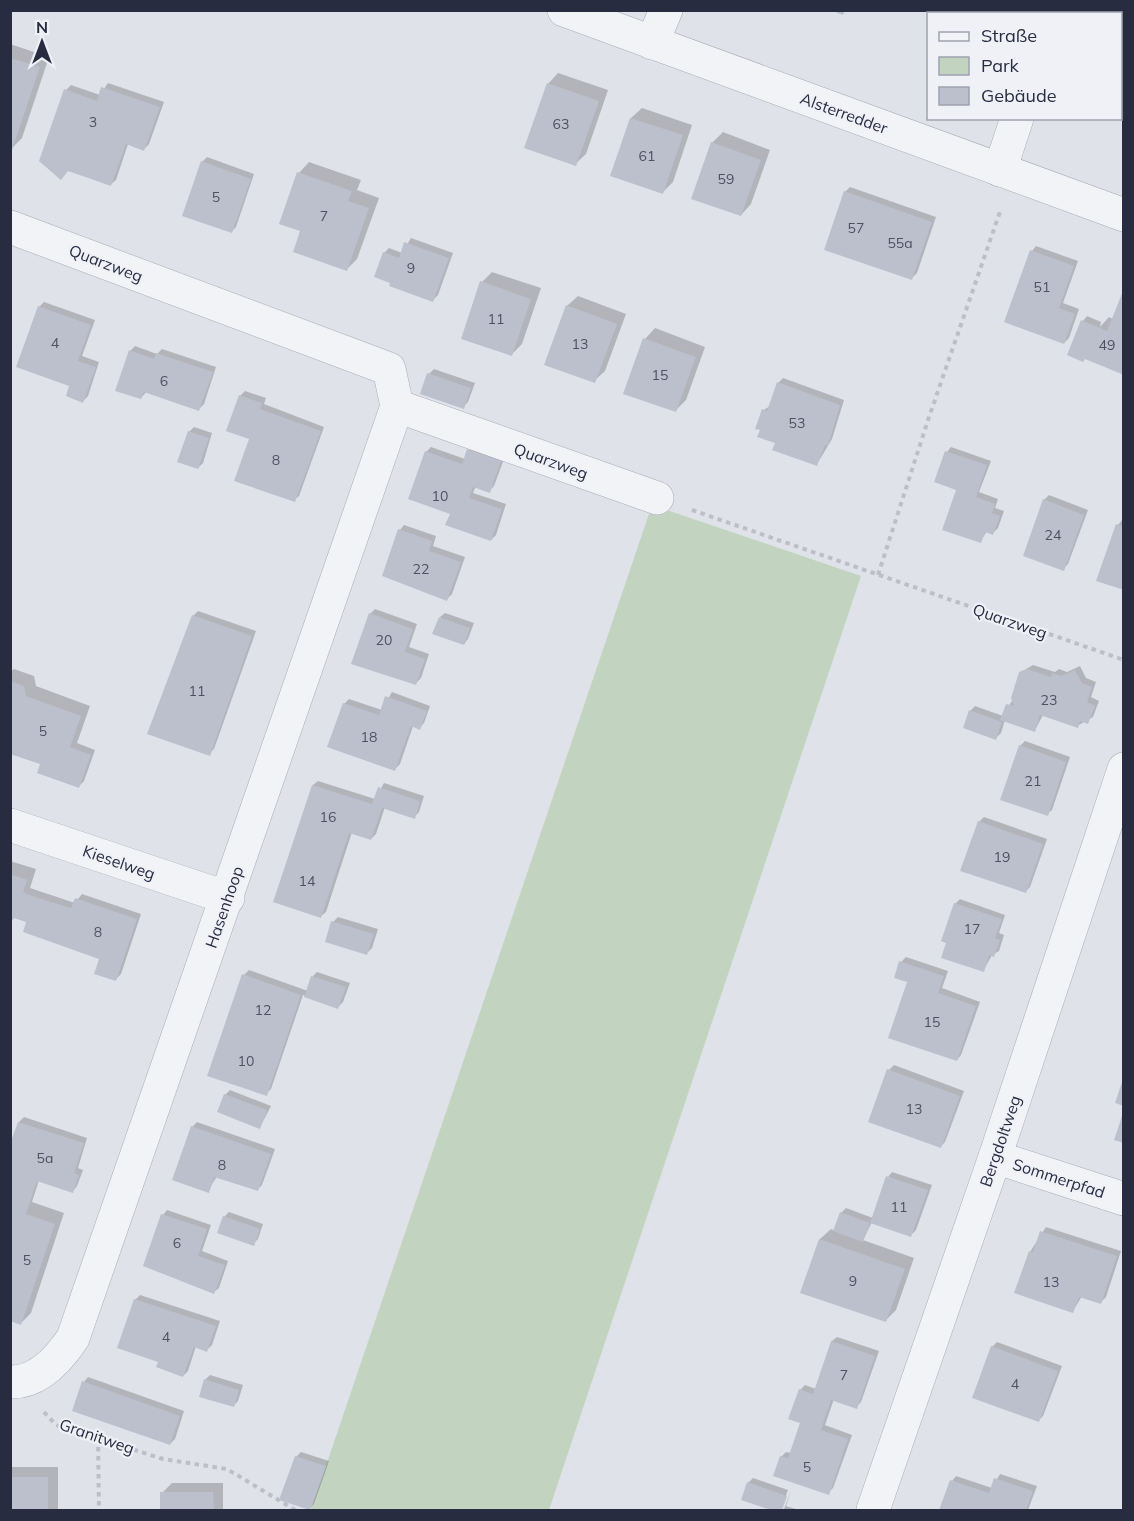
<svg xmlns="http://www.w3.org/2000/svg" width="1134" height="1521" viewBox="0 0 1134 1521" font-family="Mulish,sans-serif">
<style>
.green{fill:#c2d4c0}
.shadow{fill:#0003}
.building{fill:#bcc0cc}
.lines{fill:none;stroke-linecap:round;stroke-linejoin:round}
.street-casing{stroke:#a8abb7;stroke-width:34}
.path{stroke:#bdbfc8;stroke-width:4;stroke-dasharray:4.5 4.5;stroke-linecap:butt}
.street{stroke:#f2f3f7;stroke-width:33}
.labels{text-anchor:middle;stroke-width:4.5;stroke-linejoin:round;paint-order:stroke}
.number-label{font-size:14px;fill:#4c5164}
.street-label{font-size:16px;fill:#272c41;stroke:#eff1f7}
</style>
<rect width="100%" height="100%" fill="#dfe2e9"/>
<path class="green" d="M652,505L861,576L549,1510H311Z"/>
<g class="shadow">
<path d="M10,44L49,57L22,138L12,148Z"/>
<path d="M558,73L608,90L586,154L575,164L548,84Z"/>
<path d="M108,83L164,102L149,144L144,149L128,144L116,180L111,184L41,161L66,90L71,85L100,95Z"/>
<path d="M642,108L692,125L673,182L663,192L612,175L631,118Z"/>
<path d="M723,132L770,150L751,204L741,215L712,143Z"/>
<path d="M207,157L254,174L236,227L231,232L202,162Z"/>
<path d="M309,162L361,180L357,190L379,198L357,259L347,269L302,230L299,173Z"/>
<path d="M850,187L936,217L917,273L912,278L845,192Z"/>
<path d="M411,238L453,253L438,295L433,300L392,282L384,253L389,248L402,253Z"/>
<path d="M1036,246L1078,261L1063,303L1079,309L1069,338L1064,343L1032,251Z"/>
<path d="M492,272L541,288L522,344L512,354L482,282Z"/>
<path d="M1124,295V373L1083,321L1087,316L1101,322L1100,327L1109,317L1113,319Z"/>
<path d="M578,296L626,314L605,371L594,381L567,306Z"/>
<path d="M44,302L95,320L82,356L99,362L88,396L83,401L71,385L39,307Z"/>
<path d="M655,328L705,347L686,400L675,411L645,339Z"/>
<path d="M135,346L157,354L162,349L216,367L204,404L199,409L147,391L141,398L130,351Z"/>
<path d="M434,369L475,383L468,402L463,407L429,374Z"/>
<path d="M783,378L844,400L832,439L817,464L777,442L762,429L764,410L770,406L778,383Z"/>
<path d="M245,391L266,398L264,404L324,427L299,496L294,500L251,438L240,396Z"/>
<path d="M194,427L212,433L203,463L198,468L189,432Z"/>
<path d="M473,445L505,456L494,486L489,491L476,486L473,493L506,504L496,535L491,540L451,513L426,452L431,447L465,459Z"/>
<path d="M951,447L991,461L979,492L998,499L995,508L1004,511L998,528L993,533L987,531L980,542L958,489L947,452Z"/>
<path d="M1049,495L1088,510L1068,564L1063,569L1044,500Z"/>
<path d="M1122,520L1124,521V589L1118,525Z"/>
<path d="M404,525L436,536L433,546L465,557L452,594L447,599L400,530Z"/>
<path d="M375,609L417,624L409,647L429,654L421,678L416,683L370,614Z"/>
<path d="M198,611L256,631L214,749L209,754L193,616Z"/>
<path d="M445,613L474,623L468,639L464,644L440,617Z"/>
<path d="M1033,665L1055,672L1059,669L1067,672L1080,666L1086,678L1096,682L1091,697L1099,701L1093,717L1077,726L1043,715L1035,730L1005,720L1001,733L996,738L970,711L975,706L1003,716L1013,699L1021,672Z"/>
<path d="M14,669L34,676L36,686L90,706L77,743L95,750L84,781L79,786L42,763L10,752V672Z"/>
<path d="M392,692L430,706L424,723L419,728L413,726L400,764L395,769L344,704L349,699L382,710Z"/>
<path d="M1025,741L1070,757L1052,810L1047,814L1020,746Z"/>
<path d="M318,781L375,799L384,783L424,796L419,812L414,817L385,807L376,834L371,839L352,832L326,912L321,916L313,785Z"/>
<path d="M984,817L1047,839L1030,887L1025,892L979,822Z"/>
<path d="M10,861L36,869L30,888L75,903L82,894L141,914L121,974L116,979L101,958L28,921L16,917L10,921Z"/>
<path d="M960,899L1005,915L999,933L1004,935L999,951L992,955L983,971L955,904Z"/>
<path d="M338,917L378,929L372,948L367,953L327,941L333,922Z"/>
<path d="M906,957L948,971L942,988L980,1002L961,1055L957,1060L909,981L901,962Z"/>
<path d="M249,970L308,991L313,976L317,972L350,983L343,1002L338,1007L303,995L271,1089L266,1094L244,975Z"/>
<path d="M894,1065L964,1091L945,1142L940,1147L889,1070Z"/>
<path d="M230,1090L271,1106L260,1127L225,1095Z"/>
<path d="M24,1117L87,1138L78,1168L83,1170L77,1186L73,1191L39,1180L32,1202L64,1213L31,1313L21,1323L10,1149L19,1122Z"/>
<path d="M197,1122L275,1149L262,1185L257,1190L217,1176L208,1191L192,1127Z"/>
<path d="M892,1172L932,1185L916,1230L911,1235L872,1222L863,1240L914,1258L896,1310L885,1321L802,1292L820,1239L831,1229L835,1231L841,1213L846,1208L873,1218L888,1177Z"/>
<path d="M167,1210L211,1225L202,1251L228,1261L219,1288L214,1292L163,1215Z"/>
<path d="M229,1212L263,1224L258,1239L253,1244L224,1217Z"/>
<path d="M1046,1227L1121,1251L1106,1297L1101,1302L1082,1296L1073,1311L1030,1252Z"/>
<path d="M140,1295L220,1321L212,1345L207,1350L196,1346L188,1371L183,1376L160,1361L135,1300Z"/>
<path d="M837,1337L879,1351L861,1402L856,1407L834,1399L825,1425L852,1435L833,1488L828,1493L781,1457L786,1452L791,1453L802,1422L800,1390L805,1385L816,1389L832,1341Z"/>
<path d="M997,1342L1062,1366L1043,1416L1038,1421L992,1347Z"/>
<path d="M210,1375L243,1385L238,1401L233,1406L205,1380Z"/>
<path d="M88,1377L184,1411L175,1439L170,1444L84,1382Z"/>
<path d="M301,1452L329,1461L314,1504L310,1509L296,1457Z"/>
<rect x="10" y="1467" width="48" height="43"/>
<path d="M1000,1474L1037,1486L1028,1510H941L952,1481L956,1476L992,1488Z"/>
<path d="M753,1478L788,1490L781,1509H784L791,1491L786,1506L799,1510H775L742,1499L748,1483Z"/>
<path d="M172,1483H223V1510H162V1493Z"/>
</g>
<g class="building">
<path d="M830,10H845L843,15Z"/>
<path d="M10,58L40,67L12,150L10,149Z"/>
<path d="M547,83L599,101L576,166L524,148Z"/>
<path d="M101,87L160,107L144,151L126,144L111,186L68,171L61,180L39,161L64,89L97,101Z"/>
<path d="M630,118L683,135L663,194L610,176Z"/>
<path d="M711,142L761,160L741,216L691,199Z"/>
<path d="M201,161L251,179L232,233L182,216Z"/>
<path d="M297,172L352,191L348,201L369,208L347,271L293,252L300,231L279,224Z"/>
<path d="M844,191L932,222L912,280L824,250Z"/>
<path d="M404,242L449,258L433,302L389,286L390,283L374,277L383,252L399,258Z"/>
<path d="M1030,250L1074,266L1059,308L1075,314L1064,344L1004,322Z"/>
<path d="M480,281L531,299L512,356L461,339Z"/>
<path d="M1123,291L1124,375L1085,359L1083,362L1067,355L1081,320L1107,331Z"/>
<path d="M566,305L617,324L595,383L544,365Z"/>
<path d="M38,306L91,325L78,361L96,367L83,403L66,396L69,386L16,367Z"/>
<path d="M643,338L696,357L676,412L623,394Z"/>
<path d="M129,350L154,359L156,353L213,372L199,411L144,392L141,399L115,391Z"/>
<path d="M427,373L471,388L464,409L420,394Z"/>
<path d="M777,382L840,405L828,446L825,445L817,466L772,450L775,443L757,437L760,430L755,429L762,409L767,411Z"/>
<path d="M239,395L262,403L260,409L321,431L295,502L234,481L249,439L226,431Z"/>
<path d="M188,431L209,438L198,469L177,462Z"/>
<path d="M467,449L501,461L490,493L473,487L469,498L502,509L491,541L445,525L450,514L408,499L425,451L462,464Z"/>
<path d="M945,451L987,465L976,497L995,504L992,513L1000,516L993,535L985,532L981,543L942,530L956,490L934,482Z"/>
<path d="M1043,499L1084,515L1064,571L1023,556Z"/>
<path d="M1116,524L1124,527V590L1096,581Z"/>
<path d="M398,529L432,541L429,551L461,562L447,601L382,576Z"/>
<path d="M369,613L413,629L405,652L425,659L416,685L351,664Z"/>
<path d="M192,615L252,636L210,756L147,734Z"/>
<path d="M439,617L470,628L464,645L432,634Z"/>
<path d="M1027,669L1051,677L1052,673L1061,676L1075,670L1082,683L1092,687L1087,702L1095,706L1088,724L1080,721L1078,728L1040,715L1035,732L1000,720L1006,704L1014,706L1011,698L1019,672Z"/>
<path d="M10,681L24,686L26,696L81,716L70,747L91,755L79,788L37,773L40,764L10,754Z"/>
<path d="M385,696L427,711L420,730L411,726L395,771L327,747L343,703L379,715Z"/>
<path d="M969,710L1002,722L996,740L963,728Z"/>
<path d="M1019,745L1066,762L1048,816L1000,800Z"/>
<path d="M312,785L372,804L378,787L420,801L415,819L382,808L371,840L349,833L321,918L273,902Z"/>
<path d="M978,821L1043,844L1026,893L960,871Z"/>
<path d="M10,874L27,880L23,892L35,897L71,908L75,898L137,919L116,981L94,974L99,959L23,932L26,922L14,918L10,923Z"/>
<path d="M954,903L1002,919L995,938L1000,940L994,957L989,955L984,972L941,958L946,943L941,941Z"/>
<path d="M331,921L374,934L367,955L325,942Z"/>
<path d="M899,961L944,976L938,993L976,1006L957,1061L888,1038L907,982L894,978Z"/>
<path d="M242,974L301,995L267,1096L207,1076Z"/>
<path d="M311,976L346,987L338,1009L304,997Z"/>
<path d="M887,1069L960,1096L941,1148L868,1122Z"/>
<path d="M1123,1079H1124V1106L1115,1103Z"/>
<path d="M224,1094L267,1110L260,1129L217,1112Z"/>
<path d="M1123,1113H1124V1143L1114,1140Z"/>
<path d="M18,1122L84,1143L74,1173L79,1175L73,1193L37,1181L26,1214L55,1224L21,1325L10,1321V1144Z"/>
<path d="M191,1126L271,1154L258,1191L214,1177L209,1193L172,1180Z"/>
<path d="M886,1176L928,1190L911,1237L870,1223L863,1242L833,1231L840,1212L870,1223Z"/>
<path d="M161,1214L207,1229L198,1256L225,1265L214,1294L143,1266Z"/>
<path d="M223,1216L260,1229L254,1246L217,1233Z"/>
<path d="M1040,1231L1117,1256L1101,1304L1079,1297L1073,1313L1014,1293L1029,1251L1033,1252Z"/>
<path d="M819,1239L905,1269L886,1322L800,1293Z"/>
<path d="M134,1299L216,1326L207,1352L194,1347L183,1377L156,1367L158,1362L117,1348Z"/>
<path d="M831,1341L875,1356L857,1409L831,1400L821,1430L848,1439L829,1495L773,1476L780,1456L788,1458L800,1423L788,1419L799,1389L813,1394Z"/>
<path d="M991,1346L1058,1371L1039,1422L972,1398Z"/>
<path d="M204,1379L239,1390L234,1407L199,1397Z"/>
<path d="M82,1381L180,1416L170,1445L72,1411Z"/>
<path d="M295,1456L326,1466L310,1510L279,1500Z"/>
<rect x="10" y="1477" width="38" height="33"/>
<path d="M994,1478L1033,1491L1026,1510H939L950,1480L989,1493Z"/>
<path d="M747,1482L787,1496L782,1510H771L741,1500Z"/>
<path d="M160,1492H213L214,1510H160Z"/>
</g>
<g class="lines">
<g class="street-casing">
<g id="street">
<path d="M564,10L1124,215"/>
<path d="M1054,14L1055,10"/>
<path d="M652,43L666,10"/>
<path d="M1000,170L1017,118"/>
<path d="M10,227L389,369L397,406"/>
<path d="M397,406L657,498"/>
<path d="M10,825L228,898"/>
<path d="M995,1157L1124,1199"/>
<path d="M10,1382C38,1383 59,1359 73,1338L397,406"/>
<path d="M873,1510L995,1157L1124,769"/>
</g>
</g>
<g class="path">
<path d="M692,510L1124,660"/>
<path d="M878,575L929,417L1001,209"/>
<path d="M44,1412L56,1425L163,1459L227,1469L295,1510"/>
<path d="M98,1438L99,1510"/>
</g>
<use href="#street" class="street"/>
</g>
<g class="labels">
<g class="number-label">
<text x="93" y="127">3</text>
<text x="561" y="129">63</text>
<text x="647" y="161">61</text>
<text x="726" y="184">59</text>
<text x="216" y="202">5</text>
<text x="324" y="221">7</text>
<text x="856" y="233">57</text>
<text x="900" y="248">55a</text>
<text x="411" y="273">9</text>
<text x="1042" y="292">51</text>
<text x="496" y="324">11</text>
<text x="55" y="348">4</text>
<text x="580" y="349">13</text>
<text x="1107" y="350">49</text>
<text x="660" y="380">15</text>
<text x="164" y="386">6</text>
<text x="797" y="428">53</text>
<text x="276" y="465">8</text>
<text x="440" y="501">10</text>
<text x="1053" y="540">24</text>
<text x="421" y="574">22</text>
<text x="384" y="645">20</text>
<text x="197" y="696">11</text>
<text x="1049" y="705">23</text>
<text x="43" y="736">5</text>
<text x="369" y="742">18</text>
<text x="1033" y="786">21</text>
<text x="328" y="822">16</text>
<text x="1002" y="862">19</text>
<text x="307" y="886">14</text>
<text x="972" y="934">17</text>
<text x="98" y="937">8</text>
<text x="263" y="1015">12</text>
<text x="932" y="1027">15</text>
<text x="246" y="1066">10</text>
<text x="914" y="1114">13</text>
<text x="45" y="1163">5a</text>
<text x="222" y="1170">8</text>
<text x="899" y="1212">11</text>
<text x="177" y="1248">6</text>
<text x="27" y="1265">5</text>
<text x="853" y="1286">9</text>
<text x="1051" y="1287">13</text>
<text x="166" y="1342">4</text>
<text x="844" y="1380">7</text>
<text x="1015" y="1389">4</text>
<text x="807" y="1472">5</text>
</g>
<g class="street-label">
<text transform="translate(844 113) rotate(20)" y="6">Alsterredder</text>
<text transform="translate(106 263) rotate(21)" y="6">Quarzweg</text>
<text transform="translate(551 461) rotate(20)" y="6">Quarzweg</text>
<text transform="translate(1010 621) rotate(19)" y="6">Quarzweg</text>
<text transform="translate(119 862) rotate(19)" y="6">Kieselweg</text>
<text transform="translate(224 907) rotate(-71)" y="6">Hasenhoop</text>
<text transform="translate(1000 1141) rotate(-71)" y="6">Bergdoltweg</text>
<text transform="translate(1059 1178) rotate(18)" y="6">Sommerpfad</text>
<text transform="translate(97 1436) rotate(19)" y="6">Granitweg</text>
</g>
</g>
<rect width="1134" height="1521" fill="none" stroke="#272c41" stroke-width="24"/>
<rect x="927" y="12" width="195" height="108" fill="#eff1f7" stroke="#9fa2ae" stroke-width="1.5"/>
<rect x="939" y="32" width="30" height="9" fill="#f2f3f7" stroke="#9fa2ae" stroke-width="1.5"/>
<text x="981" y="42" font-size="18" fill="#272c41">Straße</text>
<rect x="939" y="57" width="30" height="18" fill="#c2d4c0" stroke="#9fa2ae" stroke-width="1.5"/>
<text x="981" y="72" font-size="18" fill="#272c41">Park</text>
<rect x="939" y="87" width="30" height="18" fill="#bcc0cc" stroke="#9fa2ae" stroke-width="1.5"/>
<text x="981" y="102" font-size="18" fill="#272c41">Gebäude</text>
<g transform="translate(42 42)" stroke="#eff1f7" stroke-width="4.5" paint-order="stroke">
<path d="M0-4.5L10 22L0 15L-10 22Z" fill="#272c41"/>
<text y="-9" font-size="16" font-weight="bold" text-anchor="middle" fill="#272c41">N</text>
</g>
</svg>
